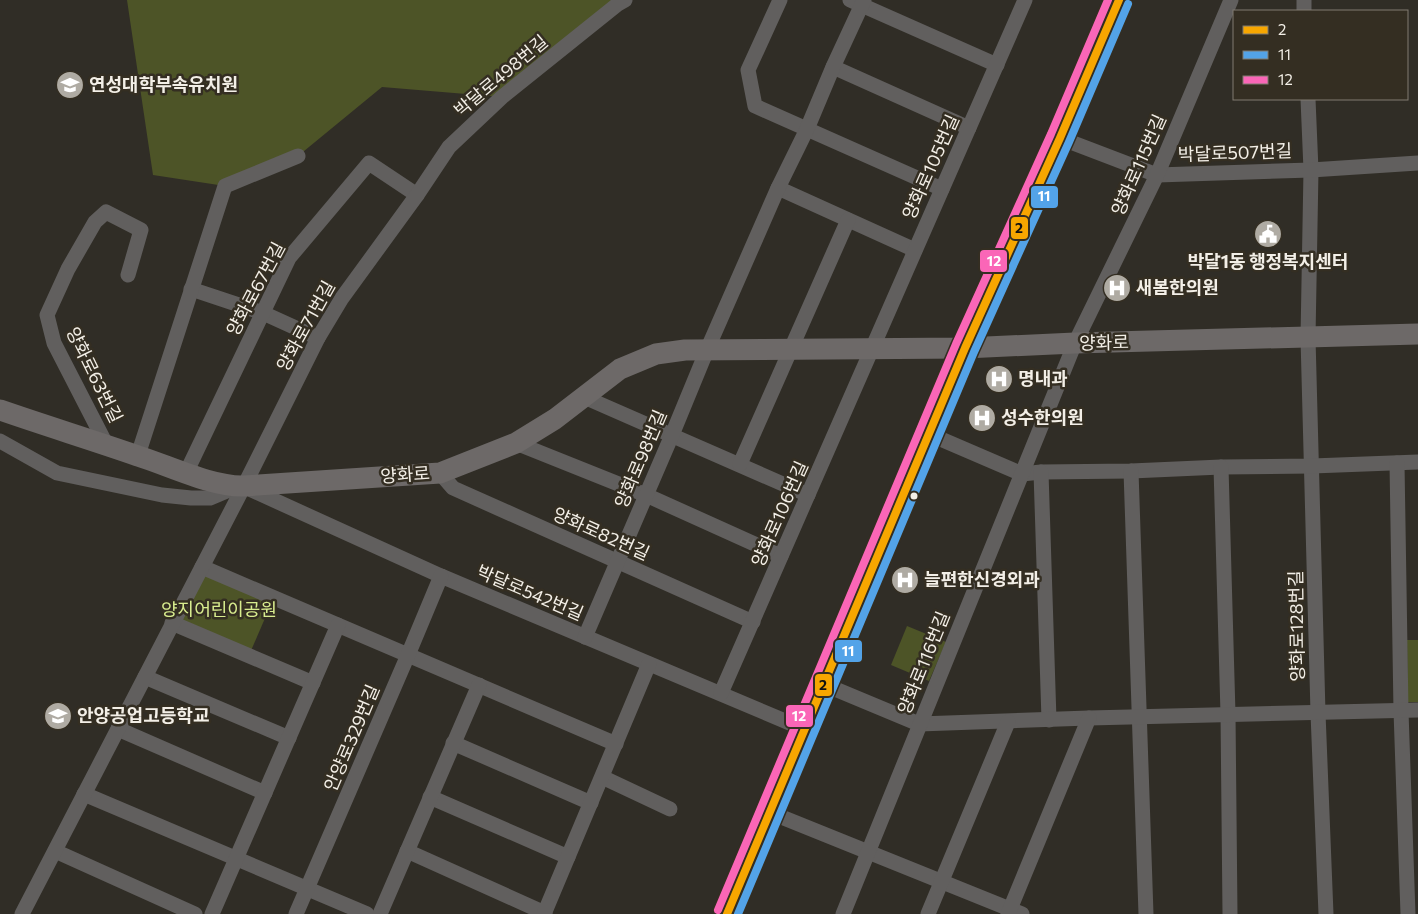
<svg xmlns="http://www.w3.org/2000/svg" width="1418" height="914" viewBox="0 0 1418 914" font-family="Commissioner,'Noto Sans KR',sans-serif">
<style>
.green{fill:#4d5427}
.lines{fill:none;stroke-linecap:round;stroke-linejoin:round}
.street{stroke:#615f5e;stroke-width:15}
.secondary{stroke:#6d6968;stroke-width:21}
.bus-1-casing{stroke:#342e22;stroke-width:11}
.bus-2-casing{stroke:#342e22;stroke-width:11}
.bus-3-casing{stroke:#342e22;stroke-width:11}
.bus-1{stroke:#f7a600;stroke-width:8}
.bus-2{stroke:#53a3e8;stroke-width:8}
.bus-3{stroke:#fa66b7;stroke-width:8}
.bus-dot{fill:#f3efe7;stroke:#342e22;stroke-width:2}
.labels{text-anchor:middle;stroke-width:5;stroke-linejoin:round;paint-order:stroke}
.street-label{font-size:18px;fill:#f3efe7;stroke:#342e22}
.poi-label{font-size:18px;font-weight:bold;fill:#f3efe7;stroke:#342e22;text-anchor:start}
.park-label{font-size:18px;fill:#d8ec8e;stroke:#342e22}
.line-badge{stroke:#342e22;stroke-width:2}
.badge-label{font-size:14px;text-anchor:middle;font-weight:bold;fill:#fff}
.pale-badge-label{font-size:14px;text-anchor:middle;font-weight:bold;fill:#111}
</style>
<rect width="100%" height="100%" fill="#302d26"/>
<g class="green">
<path d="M127,0H615L502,97L382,87L298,156L225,186L153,175Z"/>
<path d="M205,574L272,602L250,653L179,624Z"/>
<path d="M907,626L946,642L929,681L891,665Z"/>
<path d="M1407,640H1418V702H1408Z"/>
</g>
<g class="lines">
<g class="street">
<path d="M780,0L748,70L755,106L942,189"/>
<path d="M850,0L997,65"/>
<path d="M1304,0V11"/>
<path d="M833,67L969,128"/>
<path d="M1308,99L1311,170L1308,338L1318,713L1326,914"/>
<path d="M1060,138L1157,175L1311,170L1418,163"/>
<path d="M778,188L915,250"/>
<path d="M191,289L263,313L318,338"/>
<path d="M584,397L808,495"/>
<path d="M929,434L1022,474L1041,472L1131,471L1221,467L1312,466L1418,462"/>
<path d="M0,441L57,473L162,495L191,498H210L236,487"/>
<path d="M516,443L646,495L781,556"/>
<path d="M107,446L54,343L47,315L68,269L95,222L106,212L141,230L128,275"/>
<path d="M138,455L225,186L298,156"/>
<path d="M1397,463L1401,711L1408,914"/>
<path d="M740,464L848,220"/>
<path d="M1221,467L1228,714L1230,914"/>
<path d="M1131,471L1146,914"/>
<path d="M1041,472L1049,720"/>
<path d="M186,473L289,258L369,163L417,195"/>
<path d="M440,473L453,488L753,622"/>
<path d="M245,487L441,576L804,729"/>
<path d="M202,567L616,744"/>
<path d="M172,623L313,683"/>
<path d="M585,637L672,435L707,350L778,188L807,129L833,67L864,0"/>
<path d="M145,677L289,738"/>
<path d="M823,684L919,724L1089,718L1418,710"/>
<path d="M721,693L1025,0"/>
<path d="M118,729L265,793"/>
<path d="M453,743L591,803"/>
<path d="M602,777L670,809"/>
<path d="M84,794L367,914"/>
<path d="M430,797L568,857"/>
<path d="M769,812L1022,914"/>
<path d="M55,851L195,914"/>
<path d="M407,851L545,913"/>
<path d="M22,914L244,486L318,338L342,298L417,195L449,147L502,97L618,4L625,0"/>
<path d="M212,914L338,625"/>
<path d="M296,914L408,655L441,576"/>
<path d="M380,914L479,685"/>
<path d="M544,914L649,664"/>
<path d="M843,914L1075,343L1157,175L1231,0"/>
<path d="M928,914L1008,722"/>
<path d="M1008,914L1089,718"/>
</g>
<g class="secondary">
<path d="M0,410C46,426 92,440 138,456C170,466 212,487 244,486L440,473L516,443L555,419L620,369L656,354L685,350L965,348L1075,343L1418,334"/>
<path d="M727,914L965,348L1060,138L1119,0"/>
</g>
<g class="bus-1-casing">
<path id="bus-1" d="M727,914L965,348L1060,138L1119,0"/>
</g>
<g class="bus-2-casing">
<path id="bus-2" d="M738,914L974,352L1069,142L1128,4"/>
</g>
<g class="bus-3-casing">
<path id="bus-3" d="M718,910L956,344L1051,134L1108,0"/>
</g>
<use href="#bus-1" class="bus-1"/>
<use href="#bus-2" class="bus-2"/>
<use href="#bus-3" class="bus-3"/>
</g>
<defs>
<g id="school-disc" transform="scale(1.4375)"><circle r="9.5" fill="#afaba3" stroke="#342e22"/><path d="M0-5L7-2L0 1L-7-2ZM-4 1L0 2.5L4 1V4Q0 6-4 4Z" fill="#fff"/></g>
<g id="civic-disc" transform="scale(1.4375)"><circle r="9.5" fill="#afaba3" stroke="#342e22"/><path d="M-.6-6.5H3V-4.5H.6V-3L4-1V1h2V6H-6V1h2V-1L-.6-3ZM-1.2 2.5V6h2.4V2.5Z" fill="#fff"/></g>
<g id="hospital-disc" transform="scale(1.4375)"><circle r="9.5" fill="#afaba3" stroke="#342e22"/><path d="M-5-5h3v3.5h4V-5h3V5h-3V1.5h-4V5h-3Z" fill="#fff"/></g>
</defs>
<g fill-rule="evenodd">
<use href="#school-disc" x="70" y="85"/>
<use href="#civic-disc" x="1268" y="234"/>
<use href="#hospital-disc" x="1117" y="288"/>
<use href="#hospital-disc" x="999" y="379"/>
<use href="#hospital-disc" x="982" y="418"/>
<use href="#hospital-disc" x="905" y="580"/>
<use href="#school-disc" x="58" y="716"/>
</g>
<circle class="bus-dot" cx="914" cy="496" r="4.5"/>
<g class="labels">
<g class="street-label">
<text transform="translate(501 76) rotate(-40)" y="6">박달로498번길</text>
<text transform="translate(1235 153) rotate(-2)" y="6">박달로507번길</text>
<text transform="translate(1139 165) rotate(-66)" y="6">양화로115번길</text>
<text transform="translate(931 167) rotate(-66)" y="6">양화로105번길</text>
<text transform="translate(256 289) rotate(-62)" y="6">양화로67번길</text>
<text transform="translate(306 326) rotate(-61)" y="6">양화로71번길</text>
<text transform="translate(1104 343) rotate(-1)" y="6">양화로</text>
<text transform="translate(94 375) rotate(64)" y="6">양화로63번길</text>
<text transform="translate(641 459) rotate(-67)" y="6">양화로98번길</text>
<text transform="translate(405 475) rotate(-4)" y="6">양화로</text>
<text transform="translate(780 514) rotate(-66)" y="6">양화로106번길</text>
<text transform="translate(601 534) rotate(24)" y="6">양화로82번길</text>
<text transform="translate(530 593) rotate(23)" y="6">박달로542번길</text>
<text transform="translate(1297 626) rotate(-91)" y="6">양화로128번길</text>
<text transform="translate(924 663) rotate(-68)" y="6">양화로116번길</text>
<text transform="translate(352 738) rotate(-67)" y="6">안양로329번길</text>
</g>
<g class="poi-label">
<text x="89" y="91">연성대학부속유치원</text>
<text x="1268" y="268" text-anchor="middle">박달1동 행정복지센터</text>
<text x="1136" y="294">새봄한의원</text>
<text x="1018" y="385">명내과</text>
<text x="1001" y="424">성수한의원</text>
<text x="924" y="586">늘편한신경외과</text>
<text x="77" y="722">안양공업고등학교</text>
</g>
<g class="park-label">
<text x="219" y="616">양지어린이공원</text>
</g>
</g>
<g class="line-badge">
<rect x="1030" y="185" width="29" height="24" rx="5" fill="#53a3e8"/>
<rect x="1010" y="216" width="19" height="24" rx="5" fill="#f7a600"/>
<rect x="979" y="249" width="29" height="24" rx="5" fill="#fa66b7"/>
<rect x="834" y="639" width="29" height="24" rx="5" fill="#53a3e8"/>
<rect x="814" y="673" width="19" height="24" rx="5" fill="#f7a600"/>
<rect x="785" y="704" width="29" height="24" rx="5" fill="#fa66b7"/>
</g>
<g class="badge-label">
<text x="1044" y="201">11</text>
<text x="994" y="266">12</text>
<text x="848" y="656">11</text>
<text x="799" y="721">12</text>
</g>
<g class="pale-badge-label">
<text x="1019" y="233">2</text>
<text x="823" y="690">2</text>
</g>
<rect x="1233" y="10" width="175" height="90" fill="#342e22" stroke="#807b71"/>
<rect x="1243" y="26" width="25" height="8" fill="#f7a600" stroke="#807b71"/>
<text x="1278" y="35" font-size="15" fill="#f3efe7">2</text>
<rect x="1243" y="51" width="25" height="8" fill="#53a3e8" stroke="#807b71"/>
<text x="1278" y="60" font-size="15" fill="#f3efe7">11</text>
<rect x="1243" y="76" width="25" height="8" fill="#fa66b7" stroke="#807b71"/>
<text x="1278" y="85" font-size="15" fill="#f3efe7">12</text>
</svg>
